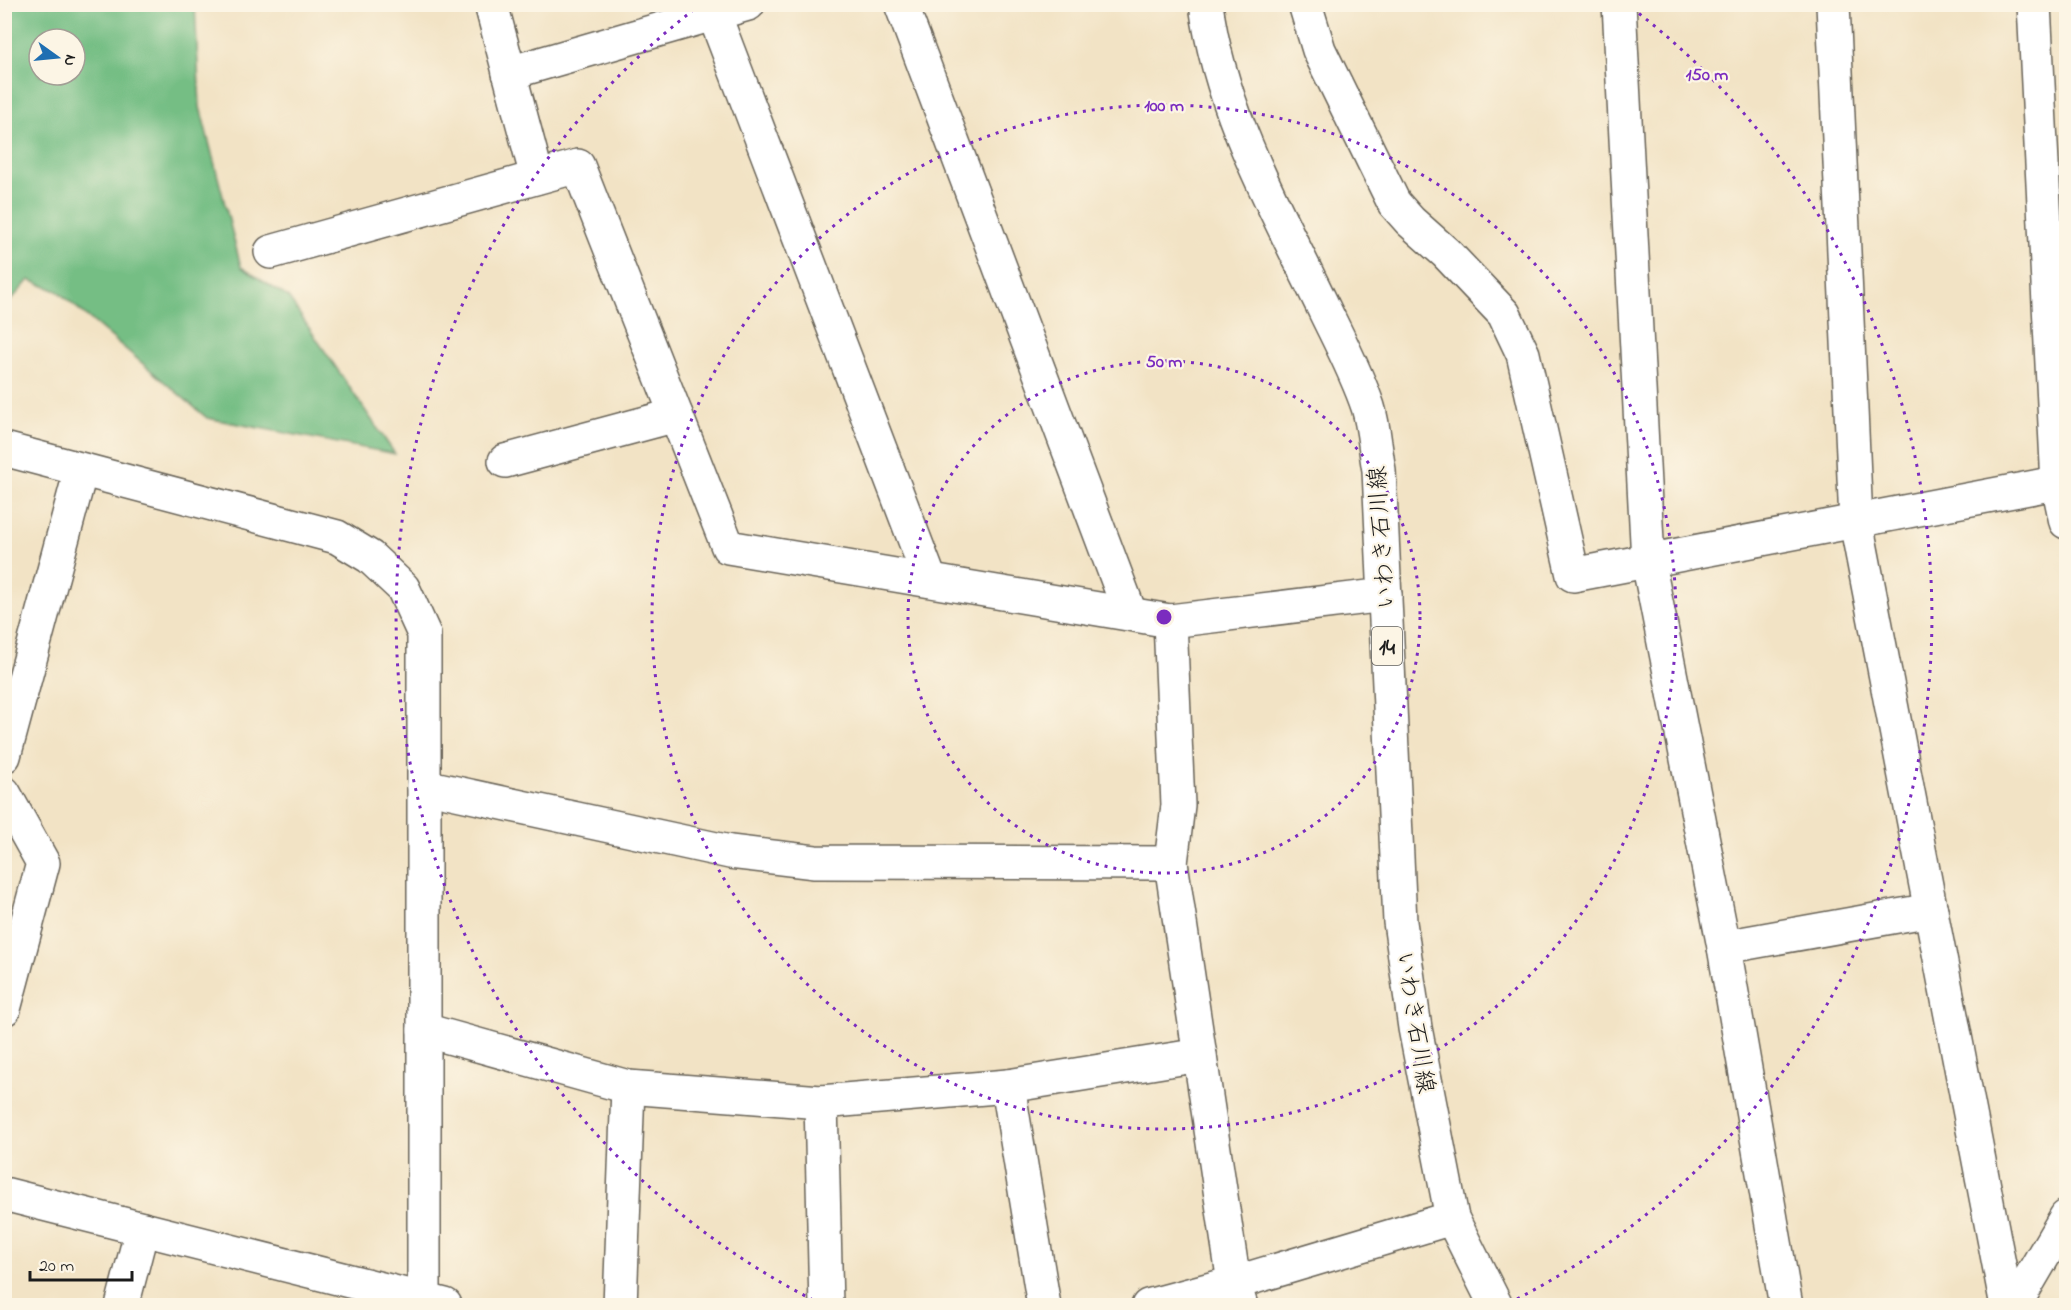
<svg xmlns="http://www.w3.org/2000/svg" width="2071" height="1310" viewBox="0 0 2071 1310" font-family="'Indie Flower','Klee One',sans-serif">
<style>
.forest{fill:#75be84;stroke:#486d50;stroke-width:1.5;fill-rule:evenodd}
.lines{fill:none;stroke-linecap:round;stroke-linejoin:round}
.minor-casing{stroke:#676257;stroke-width:36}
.major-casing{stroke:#676257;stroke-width:36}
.minor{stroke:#fff;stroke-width:33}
.major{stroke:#fff;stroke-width:33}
.ring{fill:none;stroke:#7b2cbf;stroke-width:3;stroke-dasharray:3 6}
.labels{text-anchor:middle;stroke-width:4.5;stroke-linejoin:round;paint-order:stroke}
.shield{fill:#fcf5e5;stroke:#5f5d58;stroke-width:1.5}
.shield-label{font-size:22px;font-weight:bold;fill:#1c1c1c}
.street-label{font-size:24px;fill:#1c1c1c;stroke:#fcf5e5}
.centre{fill:#7b2cbf;stroke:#fcf5e5;stroke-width:3}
.ring-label{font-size:18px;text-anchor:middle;font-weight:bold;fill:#7b2cbf;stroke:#fcf5e5;stroke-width:4.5;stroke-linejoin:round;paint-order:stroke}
</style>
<rect width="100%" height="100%" fill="#fcf5e5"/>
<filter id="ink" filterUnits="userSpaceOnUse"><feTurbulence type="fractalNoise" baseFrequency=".0167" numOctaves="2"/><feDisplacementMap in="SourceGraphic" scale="12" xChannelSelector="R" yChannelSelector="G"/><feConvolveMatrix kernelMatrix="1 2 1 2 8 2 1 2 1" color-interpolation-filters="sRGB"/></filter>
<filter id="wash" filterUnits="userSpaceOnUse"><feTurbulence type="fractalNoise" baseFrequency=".008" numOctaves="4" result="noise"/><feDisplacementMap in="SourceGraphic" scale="24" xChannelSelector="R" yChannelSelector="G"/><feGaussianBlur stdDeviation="1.35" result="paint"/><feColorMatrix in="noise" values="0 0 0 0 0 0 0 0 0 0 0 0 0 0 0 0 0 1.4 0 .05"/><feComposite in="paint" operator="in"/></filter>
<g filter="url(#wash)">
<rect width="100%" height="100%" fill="#f2e3c5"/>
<path class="forest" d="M5,4L195,5L200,107L241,267L288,297L395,454L207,418L57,291L29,280L5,307ZM39,39H75V75H39Z"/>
</g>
<g filter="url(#ink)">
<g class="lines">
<g class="minor-casing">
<g id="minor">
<path d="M491,4L537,177"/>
<path d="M901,4L1130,613"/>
<path d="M1305,4L1319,50L1394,203L1410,221L1446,253L1504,314L1523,354L1573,575L2066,481"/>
<path d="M1619,4L1648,561L1724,947L1786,1306"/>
<path d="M1833,4L1856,522L2007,1306"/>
<path d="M2034,4L2058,484L2066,522"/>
<path d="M714,14L930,580"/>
<path d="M509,73L748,4"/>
<path d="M271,252L578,166L728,547L1170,621L1385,595"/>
<path d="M4,449L337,537L370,557L403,588L424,634V1306"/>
<path d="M505,461L676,415"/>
<path d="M1170,621L1178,805L1171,863L1234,1283L1241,1306"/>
<path d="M4,756L81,470"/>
<path d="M424,786L730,852L815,862L1171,863"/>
<path d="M4,793L43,863L4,1009"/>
<path d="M1724,947L1931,910"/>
<path d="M424,1030L628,1087L821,1102L1008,1086L1200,1055"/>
<path d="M1008,1086L1044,1306"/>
<path d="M821,1102L826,1306"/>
<path d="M4,1194L445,1305"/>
<path d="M122,1306L142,1229"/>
<path d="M620,1306L628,1087"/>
<path d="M1148,1306L1234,1283L1452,1218"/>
<path d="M2014,1306L2066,1217"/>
</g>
</g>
<g class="major-casing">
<path id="major" d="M1206,4C1220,113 1278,213 1325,311C1340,342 1357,374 1368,407C1374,426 1375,449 1379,470L1400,922L1415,1028L1452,1218L1496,1306"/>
</g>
<use href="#minor" class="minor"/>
<use href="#major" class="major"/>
</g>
</g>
<g class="ring">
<circle cx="1164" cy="617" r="256"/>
<circle cx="1164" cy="617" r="512"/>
<path d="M821 1304A768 768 0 0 1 696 8M1632 8A768 768 0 0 1 1507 1304"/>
</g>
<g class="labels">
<rect class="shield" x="1372" y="627" width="30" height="38" rx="4.5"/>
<g class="shield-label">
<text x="1387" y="654">14</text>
</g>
<g class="street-label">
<text transform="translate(1381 538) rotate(-94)" y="8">いわき石川線</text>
<text transform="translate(1416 1022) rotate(81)" y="8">いわき石川線</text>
</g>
</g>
<circle cx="1164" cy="617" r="9" class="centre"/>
<g class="ring-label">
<text x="1707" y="80">150 m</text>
<text x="1164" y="111">100 m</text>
<text x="1164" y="367">50 m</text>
</g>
<rect width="2071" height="1310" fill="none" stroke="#fcf5e5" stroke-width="24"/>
<g transform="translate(57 57) rotate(105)"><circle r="28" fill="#fcf5e5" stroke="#a29e95" stroke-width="1.5"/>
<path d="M0-4.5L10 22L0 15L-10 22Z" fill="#1f6fb2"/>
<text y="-9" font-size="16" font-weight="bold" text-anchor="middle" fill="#1c1c1c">N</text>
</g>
<path d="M30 1271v9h102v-9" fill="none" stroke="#1c1c1c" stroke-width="3"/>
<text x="39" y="1271" font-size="18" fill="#1c1c1c" stroke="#fcf5e5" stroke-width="4.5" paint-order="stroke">20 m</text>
</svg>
